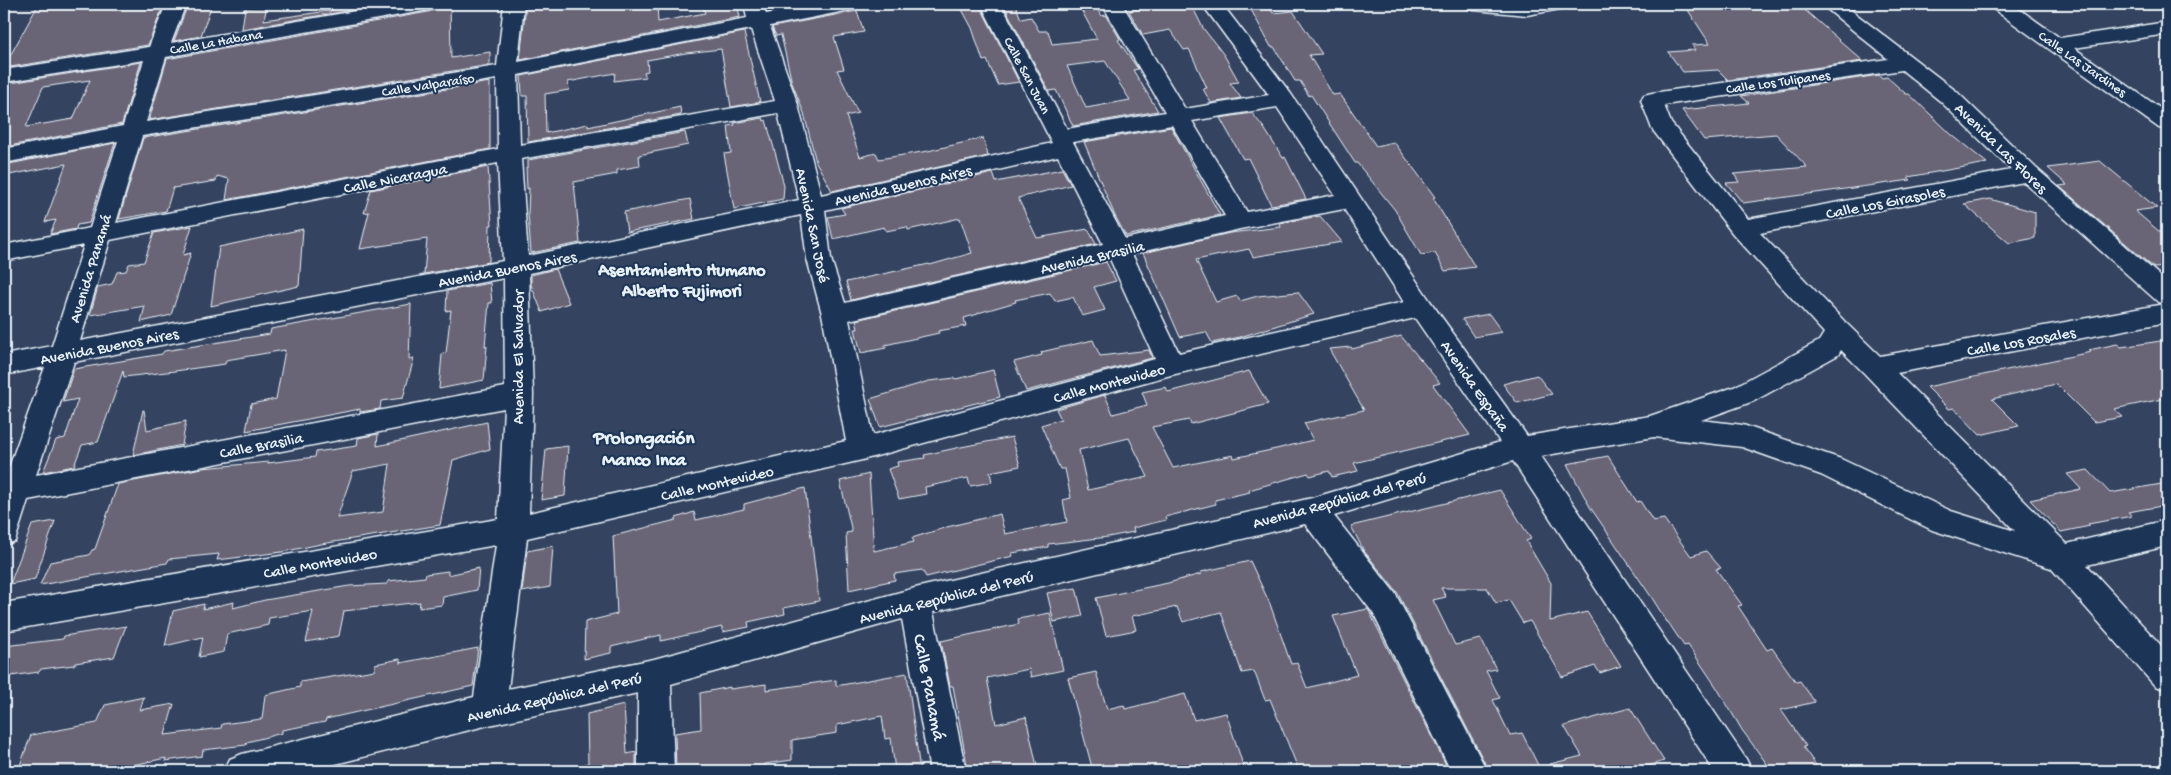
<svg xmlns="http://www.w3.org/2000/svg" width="2171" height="775" viewBox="0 0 2171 775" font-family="'Gochi Hand',sans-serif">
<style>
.building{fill:#6a6576;stroke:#e8f1f8;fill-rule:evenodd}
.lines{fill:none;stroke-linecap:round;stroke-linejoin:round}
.minor-casing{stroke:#e8f1f8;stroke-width:3}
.minor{fill:#1d3557;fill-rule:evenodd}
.labels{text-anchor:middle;stroke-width:4;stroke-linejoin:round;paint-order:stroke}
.far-street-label{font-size:14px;fill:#e8f1f8;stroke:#1d3557}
.street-label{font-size:16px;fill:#e8f1f8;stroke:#1d3557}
.neighbourhood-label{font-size:18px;font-weight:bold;fill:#e8f1f8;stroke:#1d3557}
.quarter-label{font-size:19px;font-weight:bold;fill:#e8f1f8;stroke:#1d3557}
.near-street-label{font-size:19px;fill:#e8f1f8;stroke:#1d3557}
</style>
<rect width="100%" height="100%" fill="#344360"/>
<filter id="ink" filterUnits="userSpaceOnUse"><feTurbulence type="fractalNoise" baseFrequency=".02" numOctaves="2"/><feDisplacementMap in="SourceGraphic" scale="10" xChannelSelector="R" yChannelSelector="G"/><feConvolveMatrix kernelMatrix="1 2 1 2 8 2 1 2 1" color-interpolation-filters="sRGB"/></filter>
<g filter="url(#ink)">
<g class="building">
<path d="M51,4H164L148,45L4,68V57L10,56L38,5Z"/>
<path d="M188,4H212L201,36L174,41Z"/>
<path d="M357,4H386L242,29L245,8L267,5L264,20L357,7Z"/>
<path d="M440,4H450L451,58L490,52V65L149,120L167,59L428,12L436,9Z"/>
<path d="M526,4H657L658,22L705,13L702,4H737L740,17L520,60Z"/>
<path d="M764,4H808L767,12Z"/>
<path d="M959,4H979L1019,82L998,85L987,60L983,61L972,28Z"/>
<path d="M1003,4H1015L1021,19L1031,17L1039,31H1048L1052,44L1097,39L1078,4H1093L1102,16L1106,15L1120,39L1118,40L1138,69L1133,70L1158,111L1073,126L1056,90L1049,91ZM1105,61L1130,100L1086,108L1067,66Z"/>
<path d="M1169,4L1171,6L1191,4L1203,28L1224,55L1239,82L1230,83L1241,98L1211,103L1203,89L1207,88L1189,49L1184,50L1170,30L1143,35L1129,11Z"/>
<path d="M1248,4H1267L1273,13L1293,11L1322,54L1309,55L1333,95L1340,94L1376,146L1394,142L1435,197L1433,198L1475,267L1445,271L1435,253L1421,255L1395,210L1357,163H1355L1311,95L1309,96L1300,81H1295L1274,47H1271Z"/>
<path d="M1684,4H1798L1863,61L1728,80L1718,70L1683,72L1668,52L1695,50L1692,45L1710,44Z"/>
<path d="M857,11L864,32L834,37L844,69L837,70L858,113L846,116L860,157L876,153L879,159L928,151L983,138L988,156L832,191L816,162L804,113L792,83L781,35L776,36L772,27Z"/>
<path d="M744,32L760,102L731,107L721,49L686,53L647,60L648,71L644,72L646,77L614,81L615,73L568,82L569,90L545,94L546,133L588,124V127L680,107L681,115L528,142L527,96H522L521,76Z"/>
<path d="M141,62L122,124L4,147V84ZM90,80L73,119L26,127L43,87Z"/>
<path d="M1879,75L1882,78L1887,77L1906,94H1909L1952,135L1987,163L1908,177L1911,180L1743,203L1726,183L1739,182L1734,174L1807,167L1776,134L1704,140L1682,110L1749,103L1741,96Z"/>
<path d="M490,82V149L226,200L229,179L217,176L216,181L173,188L166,211L119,219L143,138Z"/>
<path d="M1252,113L1264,128L1283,158L1285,157L1306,199L1271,205L1248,158L1243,159L1220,118Z"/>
<path d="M763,118L764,121L766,120L777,159L784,186L783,199L734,209L724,154L731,153L728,126L735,125L734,123Z"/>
<path d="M1171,127L1220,215L1126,236L1115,216L1084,142Z"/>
<path d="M685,132L688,145L639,155L640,166L617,170V174L574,182L580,243L531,253L528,214L529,188L527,189L526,167H528V160Z"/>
<path d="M115,143L89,223L77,225L76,229L50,234L56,220L45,222L66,164L4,176V165Z"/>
<path d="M2100,161L2157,208L2135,211L2167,238V267L2154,268L2059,186L2067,185L2048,168Z"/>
<path d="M488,167L492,225H490L489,262L424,274L427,239L360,249L369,212L364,213L371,190Z"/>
<path d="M1062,169L1071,185L1018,198L1037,238L1088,229L1096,244L851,300L846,282L929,264L930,265L972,253L960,218L908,230L907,227L886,231L884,227L833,239L828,217L845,214L841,208L993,173L996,182Z"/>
<path d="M690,199L694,219L627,232L624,212Z"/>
<path d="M1990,199L2035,212V238L2009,243L1964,204Z"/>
<path d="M1320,216L1342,242L1253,257L1249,249L1196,260L1216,302L1237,296L1240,301L1258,296L1298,292L1314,314L1240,337L1212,343L1206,332L1180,337L1143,253L1230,233L1281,227L1280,223Z"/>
<path d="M192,226L183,255L191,253L171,315L141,322L145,306L90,315L98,287L112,284L117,272L126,271L129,264L144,262L154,233Z"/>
<path d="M303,229L299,286L211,306L219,247Z"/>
<path d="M1106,262L1116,281L1094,287L1105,310L1082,316L1073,297L1055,301L1050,293L1015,300L1016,302L978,313V314L964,318L966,326L938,331L939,333L885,345L886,348L861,353L855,329H858L856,320Z"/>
<path d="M555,269L569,303L542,312L531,285V275Z"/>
<path d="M490,283L492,303H489L485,346H487L484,380L439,389L442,354L446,353L451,310L446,311L447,291Z"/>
<path d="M411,304L409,359L414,358L403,398L381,401L380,409L360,412V409L246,431L251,404L276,399L285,350L226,360L225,364L175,371L124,377L123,371L98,442L82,445L74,466L43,472L56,440L65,438L78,399L63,402L74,369L162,354L164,351L270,334L271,329Z"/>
<path d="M1489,314L1502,332L1474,337L1462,319Z"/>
<path d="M1401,336L1440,383L1433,385L1470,435L1354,463L1358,471L1332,477L1329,471L1310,476L1308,473L1249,490L1250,492L1215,500L1216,504L1165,517L1166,520L1133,528L1134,532L1108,537L1048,544V547L1012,553L1013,556L926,577L922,570L894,574L895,580L849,590L846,533L852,532L840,481L869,474L874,551L914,542L912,538L947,527L1000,514L1005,534L1067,522L1063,500L1071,498L1065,469H1060L1041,425L1061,419L1056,409L1105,395L1113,414L1147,405L1142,392L1166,387L1168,392L1249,371L1268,404L1191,424L1189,420L1152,427L1173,468L1233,455L1234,458L1276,449L1313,440L1304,423L1364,410L1329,349L1351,347L1352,349ZM1129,438L1148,477L1088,490L1079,450Z"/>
<path d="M1093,340L1100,356L1149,350L1152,358L1026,391L1014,362L1042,355L1041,352Z"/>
<path d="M2167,340V398L2114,409L2123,417L2094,422L2056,384L1992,399L2019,426L1980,435L1954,408L1949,409L1927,387L2091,352L2089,350L2117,344L2121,347Z"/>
<path d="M993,370L1000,397L880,427L870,399L929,381L955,378L956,379Z"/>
<path d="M1537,375L1552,394L1517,403L1503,384Z"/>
<path d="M143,410H144L147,430L186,421L182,445L133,455Z"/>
<path d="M487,422L490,449L453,460L440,525L321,544L282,552L217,560L219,554L169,559L167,563L40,585L50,562L89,555L92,550L95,549L118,484L202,468L269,462L268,463L315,457L316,452L357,446L358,438L378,434L377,446ZM390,464L383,512L337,518L353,471Z"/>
<path d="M1012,437L1020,466L990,472L992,482L970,486L968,478L925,487L926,494L899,499L888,469L898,466L897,462L925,458L924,455L961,447Z"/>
<path d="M568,446L565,496L541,500L546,449Z"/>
<path d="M1608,456L1637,502L1640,501L1653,521L1664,519L1691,556L1706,551L1721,568L1716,569L1742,605L1738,606L1767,650L1772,648L1796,682L1800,681L1815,702L1781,710L1806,746L1803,747L1820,771H1772L1742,730L1717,688L1688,645L1684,646L1668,622H1667L1652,598L1590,507L1567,464Z"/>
<path d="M2088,470L2110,493L2167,483V505L2128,512L2132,516L2088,524L2090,526L2061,532L2030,500L2081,489L2067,474Z"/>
<path d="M805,488L819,601L784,608L785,614L748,622L749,627L723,632L722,627L661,641V635L611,647V653L584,659L585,622L617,614L613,536L676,520V518L694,512L696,520L744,509V504Z"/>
<path d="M1500,490L1531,539L1526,541L1551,583L1550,621L1587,612L1621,666L1600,673L1595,666L1562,677L1530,621L1523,623L1509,600L1496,603L1487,588H1441L1446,597L1433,600L1455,645L1481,639L1496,669L1486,671L1500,698L1493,700L1510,735L1522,733L1541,771H1489L1397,592L1364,551L1351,526Z"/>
<path d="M55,521L35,579L10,584L32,525Z"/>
<path d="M553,546L550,587L522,592L527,551Z"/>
<path d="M1250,561L1270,604L1291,664L1297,663L1307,688L1357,675L1333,616L1368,609L1449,771H1299L1270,699L1265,700L1254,671L1242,673L1221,612L1183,622L1177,607L1132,616L1136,630L1106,636L1096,598L1168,583L1201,574V572Z"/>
<path d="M479,568L477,590L443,597L442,605L419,608L420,602L344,611L339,636L306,642L313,611L269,618L268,625L227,634L224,652L199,657L203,637L165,646L173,611L204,604L203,609L234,602L233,608L265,600L349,586L387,584L388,581L425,577L426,574L448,571V575Z"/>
<path d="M1076,588L1083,616L1054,622L1047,593Z"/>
<path d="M1050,613L1063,670L1031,677L1029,669L987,678L996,724L1026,717L1038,771H968L953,686H950L941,641L1019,624L1018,619Z"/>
<path d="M126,626L114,657L75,663L74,665L41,669L39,672L4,677V646L63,639L64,636Z"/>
<path d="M478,648L473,686L326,719L325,722L282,730V733L247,742L246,745L203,750L202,756L165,761L166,758L123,767L122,770L114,771H18L31,735L97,723L105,705L144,697L140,710L174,704L165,735L221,728L222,724L262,719L265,695L300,687V682L375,670V664L400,659V663Z"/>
<path d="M1096,672L1107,709L1124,705L1125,709L1185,694L1194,720L1226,713L1245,771H1093L1068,678Z"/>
<path d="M907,673L920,771H895L891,738L885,739L882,716L837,725V733L792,740V760L765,764V767L733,771H676L675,733L701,729L700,693L730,687V689L766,684V690L836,680V686Z"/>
<path d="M624,705L627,754L636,752V771H586L585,764L588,763L587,714Z"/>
<path d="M1630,708L1664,761L1631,771H1551L1550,764L1582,756L1564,726Z"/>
</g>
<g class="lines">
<g class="minor-casing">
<g id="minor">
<path d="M166,4H186L171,43L396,4H438L435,8L428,10L166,57L146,122L497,66L504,4H524L518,62L747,18L744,4H762L766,14L821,4H860L857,8L850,10L770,26L798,105L821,195L1052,143L981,4H1001L1067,129L1165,112L1102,4H1122L1185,109L1269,95L1202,4H1222L1291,94L1430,301L1527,436L1650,416L1734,387L1819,341L1824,333L1733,234L1652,129L1641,100L1644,95L1652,93L1888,59L1821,4H1843L1956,91L2037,169L2167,282V322L1897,373L2067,544L2167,520V546L2087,565L2167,652V690L2155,686L2051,568L1932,530L1821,475L1742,447L1654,437L1541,456L1746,759L1752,771H1714L1513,461L1334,516L1395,593L1487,771H1451L1373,613L1305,524L933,612L966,771H930L902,619L671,684L674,771H638V693L489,725L308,771H224L230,759L242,754L474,697L496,545L4,631V603L498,519L504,408L28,500L15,541L4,545V481L45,367L4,375V355L52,346L84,245L4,261V245L90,228L118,141L4,163V149L123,126L144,60L4,82V70L149,47ZM751,29L775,101L520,145L518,75ZM1902,70L1940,101L2011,170L1748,219L1671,123L1664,105ZM497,79L498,149L116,223L142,136ZM1277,107L1335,195L1247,212L1192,121ZM778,113L799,200L528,256L521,159ZM1172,125L1225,216L1125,239L1073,142ZM1058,156L1103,244L845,303L831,259L825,210ZM498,163L503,261L80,341L110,240ZM2024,182L2158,302L2164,304L1880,356L1847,324L1760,233ZM1344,209L1404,302L1179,353L1132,254L1240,229ZM801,215L807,259L822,314L846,441L529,513L533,395L529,273ZM1110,259L1155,359L873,435L849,320ZM504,278L505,387L36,475L74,362ZM1415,318L1500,442L1312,498L915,588L654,659L508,689L527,538L862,460L1171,375ZM1841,350L1865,374L2015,531L1951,511L1841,459L1743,425L1701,420L1754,401L1838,355Z"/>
<path d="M1464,4H1569L1566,8L1527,15L1474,10L1467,8Z"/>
<path d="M1989,4H2012L2060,38L2167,22V34L2074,48L2167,113V130L2159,128L1992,8Z"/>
</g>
</g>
<use href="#minor" class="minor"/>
</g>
</g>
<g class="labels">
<g class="far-street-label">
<text transform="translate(216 41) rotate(-10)" y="5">Calle La Habana</text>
<text transform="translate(2083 63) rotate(35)" y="5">Calle Las Jardines</text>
<text transform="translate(1028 75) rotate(62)" y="5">Calle San Juan</text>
<text transform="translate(1778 81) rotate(-8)" y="5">Calle Los Tulipanes</text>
<text transform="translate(428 84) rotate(-9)" y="5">Calle Valparaíso</text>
</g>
<g class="street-label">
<text transform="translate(2002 147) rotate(44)" y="6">Avenida Las Flores</text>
<text transform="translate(395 177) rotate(-11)" y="6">Calle Nicaragua</text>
<text transform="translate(903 184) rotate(-13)" y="6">Avenida Buenos Aires</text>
<text transform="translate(1885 201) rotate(-11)" y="6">Calle Los Girasoles</text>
<text transform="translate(814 225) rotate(78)" y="6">Avenida San José</text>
<text transform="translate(1092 256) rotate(-13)" y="6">Avenida Brasilia</text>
<text transform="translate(89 268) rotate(-73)" y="6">Avenida Panamá</text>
<text transform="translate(507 268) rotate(-11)" y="6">Avenida Buenos Aires</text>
<text transform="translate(2021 340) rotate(-10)" y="6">Calle Los Rosales</text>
<text transform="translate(109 345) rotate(-11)" y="6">Avenida Buenos Aires</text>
<text transform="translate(517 357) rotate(-90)" y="6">Avenida El Salvador</text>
<text transform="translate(1109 382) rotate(-15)" y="6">Calle Montevideo</text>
<text transform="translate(1476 385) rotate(55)" y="6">Avenida España</text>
<text transform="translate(261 444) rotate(-11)" y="6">Calle Brasilia</text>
<text transform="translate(717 482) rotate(-13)" y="6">Calle Montevideo</text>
<text transform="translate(1339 499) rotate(-15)" y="6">Avenida República del Perú</text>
<text transform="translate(320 562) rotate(-10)" y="6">Calle Montevideo</text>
<text transform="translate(946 596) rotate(-14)" y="6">Avenida República del Perú</text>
<text transform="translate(554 696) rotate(-13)" y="6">Avenida República del Perú</text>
</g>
<g class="neighbourhood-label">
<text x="682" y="275">Asentamiento Humano<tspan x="682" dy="21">Alberto Fujimori</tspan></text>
</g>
<g class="quarter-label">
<text x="644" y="443">Prolongación<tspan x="644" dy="22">Manco Inca</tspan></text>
</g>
<g class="near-street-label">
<text transform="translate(931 687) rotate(79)" y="7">Calle Panamá</text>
</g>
</g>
<rect width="2171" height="775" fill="none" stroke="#1d3557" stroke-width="20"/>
<rect x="10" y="10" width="2151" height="755" fill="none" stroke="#e8f1f8" stroke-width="2" filter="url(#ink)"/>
</svg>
